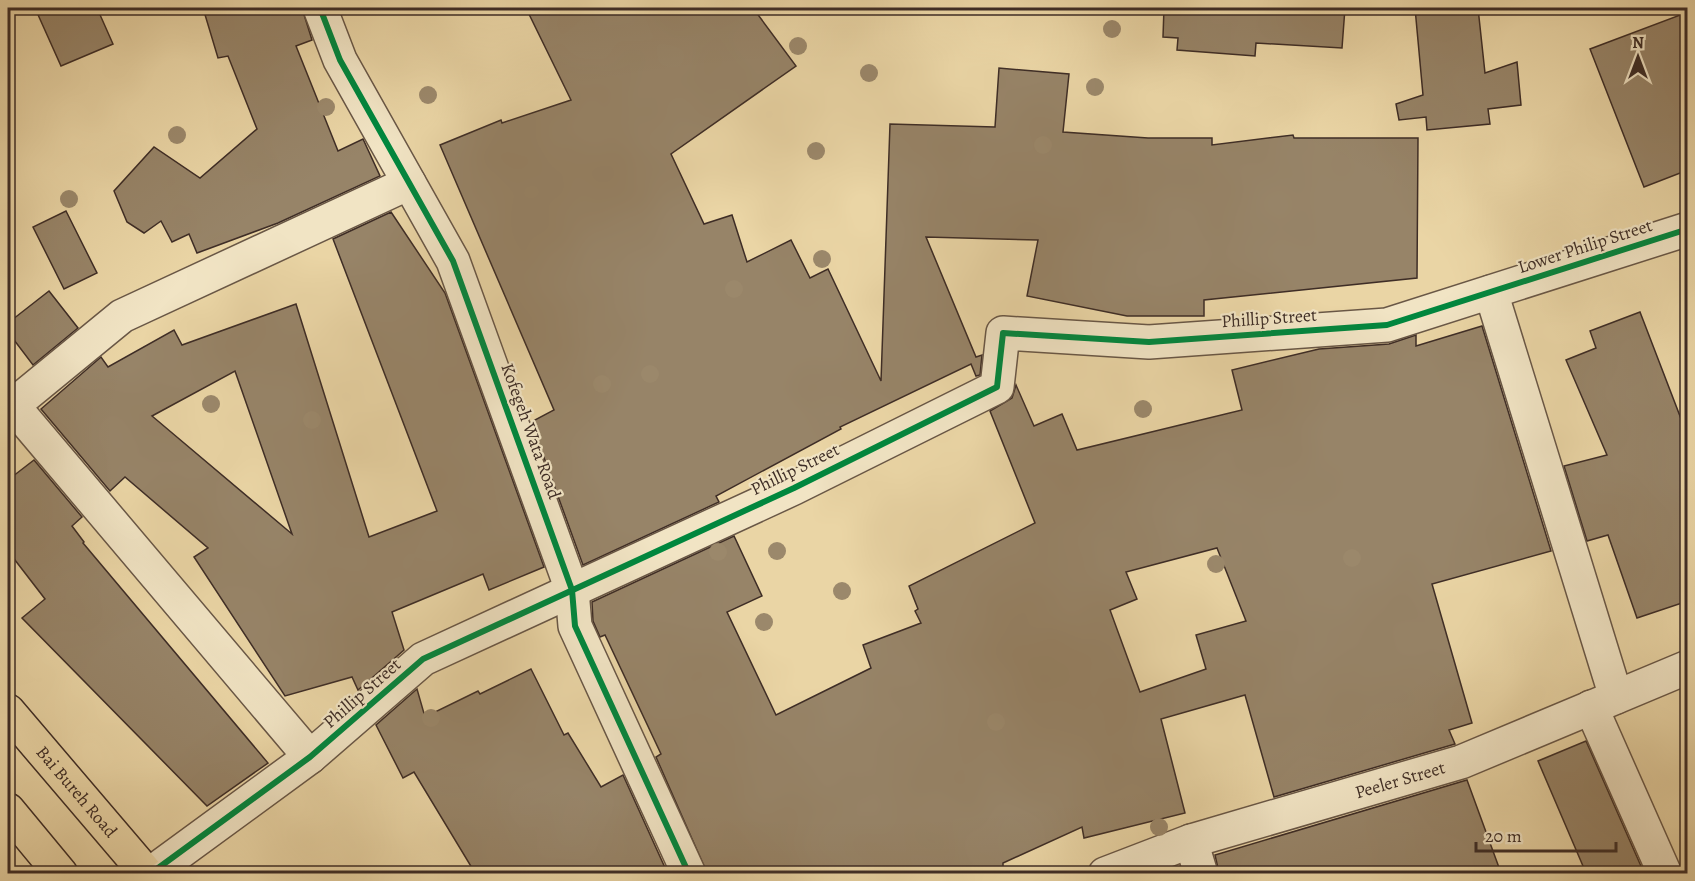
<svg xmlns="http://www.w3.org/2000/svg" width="1695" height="881" viewBox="0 0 1695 881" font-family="Alegreya,serif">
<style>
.building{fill:#978468;stroke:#3e2d26;stroke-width:1.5;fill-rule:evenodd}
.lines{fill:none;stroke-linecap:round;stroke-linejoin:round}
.minor-casing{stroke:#695746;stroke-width:36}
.highway-casing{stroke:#3e2d26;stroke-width:36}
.minor{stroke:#f1e4c4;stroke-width:33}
.highway{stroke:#ead5a5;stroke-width:33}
.cycleway-casing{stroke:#f1e4c4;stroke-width:10}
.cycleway{stroke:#00873e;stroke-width:6}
.tree{fill:#9b886b}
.labels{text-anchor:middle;stroke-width:4.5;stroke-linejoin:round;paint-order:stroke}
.street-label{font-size:18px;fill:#3e2d26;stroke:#f1e4c4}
</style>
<rect width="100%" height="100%" fill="#ead5a5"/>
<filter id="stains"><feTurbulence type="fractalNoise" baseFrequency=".00333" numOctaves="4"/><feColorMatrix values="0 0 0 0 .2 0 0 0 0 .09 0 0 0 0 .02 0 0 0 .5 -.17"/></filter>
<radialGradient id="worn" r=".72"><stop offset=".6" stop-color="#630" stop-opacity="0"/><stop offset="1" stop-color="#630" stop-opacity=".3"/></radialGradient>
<g class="building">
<path d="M35,8H97L113,44L61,66Z"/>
<path d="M203,8H302L312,40L296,46L338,151L363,139L380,176L278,223L197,253L189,234L172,242L161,221L144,233L127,222L114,191L154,147L200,178L257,129L228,56L218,58Z"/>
<path d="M526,8H753L796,66L671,154L704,224L732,215L747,262L791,240L810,278L828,269L881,381L890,124L995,127L999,68L1069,74L1063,132L1148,138H1212V145L1293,135L1294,138H1418L1417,278L1204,300V316H1127L1027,296L1038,240L926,237L976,357L982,355L980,375L976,376L971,364L840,427L841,429L716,496L719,502L583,565L531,422L554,410L440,145L501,120L502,123L571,100Z"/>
<path d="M1164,8H1345L1342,48L1256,43L1255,56L1177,50L1178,38L1163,37Z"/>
<path d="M1415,8H1478L1485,73L1517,62L1521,105L1488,109L1490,124L1427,130L1426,117L1399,120L1396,104L1423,95Z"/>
<path d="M1688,12V170L1644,187L1590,49Z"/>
<path d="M66,211L97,273L64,289L33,227Z"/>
<path d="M391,212L445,293L544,567L489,590L483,574L392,612L404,650L358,690L352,677L285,696L194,557L208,548L125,477L110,491L41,409L101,357L108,367L174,330L182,345L296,304L369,537L437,511L333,239ZM235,371L292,534L152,416Z"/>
<path d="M49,291L78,328L33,365L8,332V323Z"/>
<path d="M1640,312L1688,437V601L1637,618L1608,535L1587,541L1564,466L1607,455L1566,360L1596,348L1590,331Z"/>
<path d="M1482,326L1551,551L1432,584L1472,723L1449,730L1455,744L1274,797L1245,695L1161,719L1185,813L1084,838L1082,827L1003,863V873H707L656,757L661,754L605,635L600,637L593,621L592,602L734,536L762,596L727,612L776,715L871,668L863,645L921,623L915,611L918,609L909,586L1035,523L990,411L1012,398L1016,385L1034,426L1062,414L1077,450L1242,410L1232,370L1319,349L1389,344L1416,335V346ZM1217,548L1246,621L1196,635L1206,669L1140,692L1110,610L1137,599L1126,572Z"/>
<path d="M34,460L82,517L72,526L84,542L83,543L268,763L207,806L22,618L45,599L8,551V480Z"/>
<path d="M531,669L564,735L568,733L601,787L623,775L666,870L660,873H475L414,772L403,778L376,725L417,689L425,717L478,691L480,694Z"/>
<path d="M1586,741L1644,873H1586L1538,761Z"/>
<path d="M1467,780L1501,873H1219L1215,855Z"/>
</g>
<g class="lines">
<g class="minor-casing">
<g id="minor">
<path d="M320,8L340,60L453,261L572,590L575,626L689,874"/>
<path d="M1491,292L1616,697"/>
<path d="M8,400L310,757"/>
<path d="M11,407L122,316L409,183"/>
<path d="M1591,707L1665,874"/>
<path d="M1191,841L1201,874"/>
<path d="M150,874L310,757L423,659L794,488L997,387L1003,333L1149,342L1387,325L1688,229"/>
<path id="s1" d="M1105,874L1191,841L1461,762L1688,667"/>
</g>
</g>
<g class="highway-casing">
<g id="highway">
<path id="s2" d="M8,711L147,874"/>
<path d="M8,810L61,874"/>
</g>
</g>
<use href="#minor" class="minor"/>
<use href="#highway" class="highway"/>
<g class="cycleway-casing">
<g id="cycleway">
<path d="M320,8L340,60L453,261L572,590L575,626L689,874"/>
<path d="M150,874L310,757L423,659L794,488L997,387L1003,333L1149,342L1387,325L1688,229"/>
</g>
</g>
<use href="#cycleway" class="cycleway"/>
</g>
<g class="tree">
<circle cx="1112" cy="29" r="9"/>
<circle cx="798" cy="46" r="9"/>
<circle cx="869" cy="73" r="9"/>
<circle cx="1095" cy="87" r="9"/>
<circle cx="428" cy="95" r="9"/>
<circle cx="326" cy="107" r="9"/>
<circle cx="177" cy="135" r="9"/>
<circle cx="1043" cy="145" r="9"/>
<circle cx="816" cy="151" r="9"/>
<circle cx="69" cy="199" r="9"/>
<circle cx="822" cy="259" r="9"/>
<circle cx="734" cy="289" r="9"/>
<circle cx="650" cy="374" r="9"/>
<circle cx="602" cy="384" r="9"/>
<circle cx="211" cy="404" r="9"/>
<circle cx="1143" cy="409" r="9"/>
<circle cx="312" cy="420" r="9"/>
<circle cx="777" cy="551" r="9"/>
<circle cx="718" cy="552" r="9"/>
<circle cx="1352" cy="558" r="9"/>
<circle cx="1216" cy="564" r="9"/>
<circle cx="842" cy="591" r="9"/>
<circle cx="764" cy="622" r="9"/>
<circle cx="431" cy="718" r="9"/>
<circle cx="996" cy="722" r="9"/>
<circle cx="1159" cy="827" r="9"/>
</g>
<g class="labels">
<g class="street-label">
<text transform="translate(1585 246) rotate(-18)" y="6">Lower Philip Street</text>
<text transform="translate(1269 318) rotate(-4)" y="6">Phillip Street</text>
<text transform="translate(531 431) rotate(70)" y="6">Kofegeh Wata Road</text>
<text transform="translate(795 469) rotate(-26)" y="6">Phillip Street</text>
<text transform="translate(362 693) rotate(-41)" y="6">Phillip Street</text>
<text dy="6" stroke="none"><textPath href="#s1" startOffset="310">Peeler Street</textPath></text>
<text dy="6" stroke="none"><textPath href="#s2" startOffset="106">Bai Bureh Road</textPath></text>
</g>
</g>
<rect width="1695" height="881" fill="none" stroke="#ead5a5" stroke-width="30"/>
<rect x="9" y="9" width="1677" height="863" fill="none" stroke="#3e2d26" stroke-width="3"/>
<rect x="15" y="15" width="1665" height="851" fill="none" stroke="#3e2d26" stroke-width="1.5"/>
<g transform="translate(1638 57)" stroke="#f1e4c4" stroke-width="4.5" paint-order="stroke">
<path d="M0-4.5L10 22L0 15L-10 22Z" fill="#3e2d26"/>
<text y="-9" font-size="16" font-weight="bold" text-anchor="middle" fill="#3e2d26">N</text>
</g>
<path d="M1476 842v9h140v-9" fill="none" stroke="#3e2d26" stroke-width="3"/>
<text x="1485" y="842" font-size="18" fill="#3e2d26" stroke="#f1e4c4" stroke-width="4.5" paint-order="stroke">20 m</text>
<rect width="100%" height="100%" filter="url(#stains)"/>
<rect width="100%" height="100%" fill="url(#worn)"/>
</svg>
